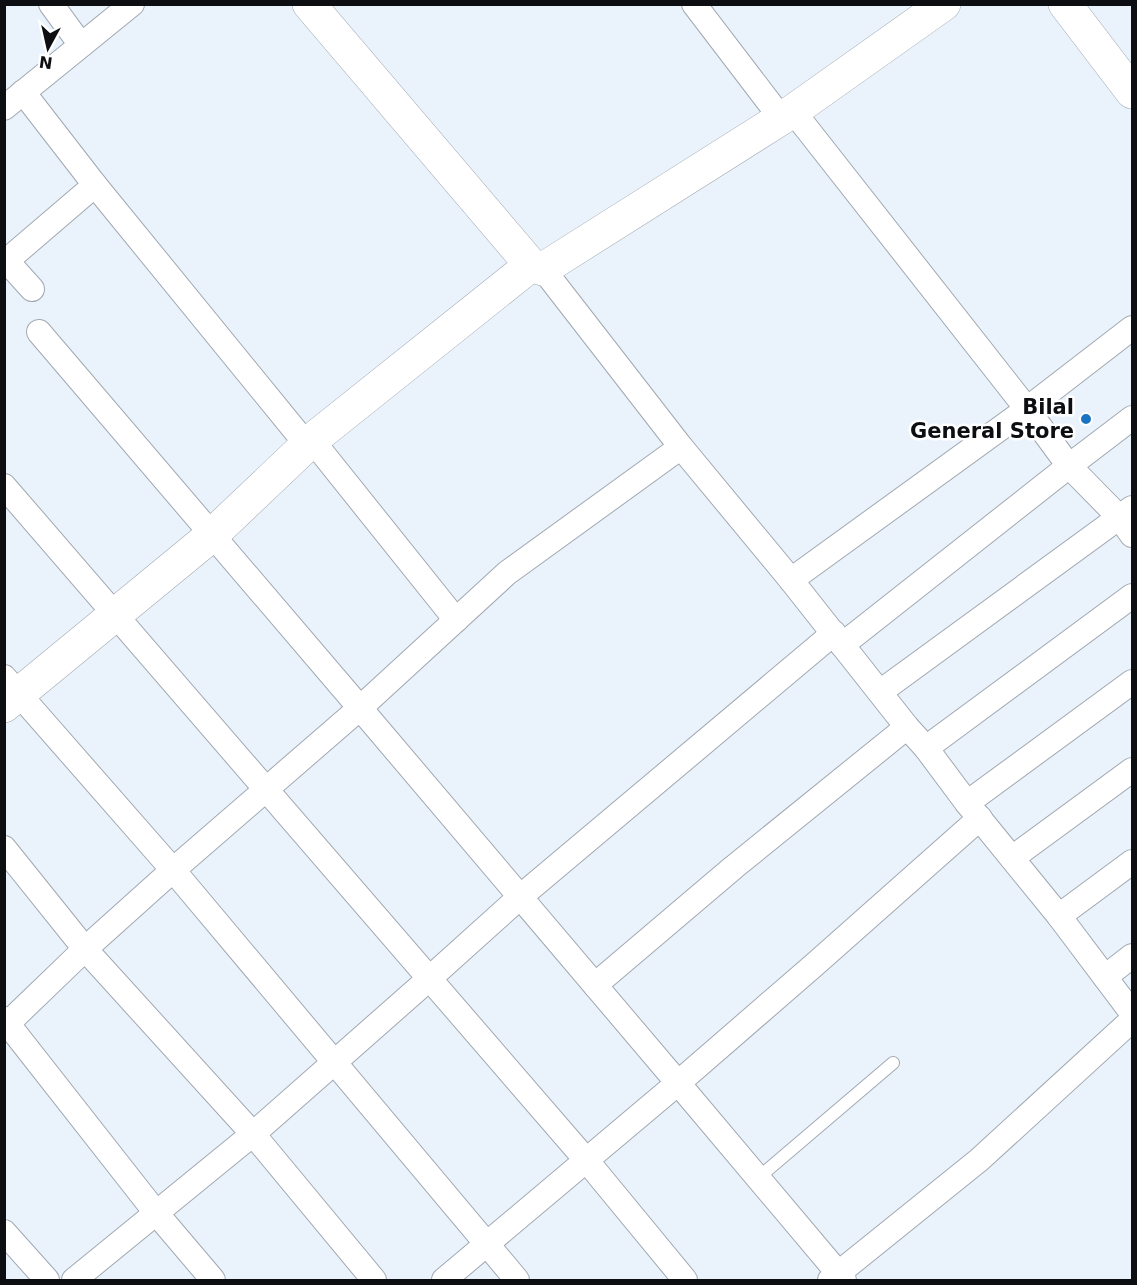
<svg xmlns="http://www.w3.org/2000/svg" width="1137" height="1285" viewBox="0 0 1137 1285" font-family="'DejaVu Sans',sans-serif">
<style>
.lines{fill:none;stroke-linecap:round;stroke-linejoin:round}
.lane-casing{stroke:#a1a8b1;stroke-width:14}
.street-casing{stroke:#a1a8b1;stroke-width:26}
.secondary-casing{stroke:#a1a8b1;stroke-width:34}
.lane{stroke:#fff;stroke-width:12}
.street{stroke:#fff;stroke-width:24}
.secondary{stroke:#fff;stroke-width:33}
.poi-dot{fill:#1974c1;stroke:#fff;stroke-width:2}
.labels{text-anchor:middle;stroke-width:5;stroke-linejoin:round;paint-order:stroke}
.poi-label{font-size:21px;font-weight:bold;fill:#0c0e11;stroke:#fff;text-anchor:end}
</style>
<rect width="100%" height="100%" fill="#eaf3fc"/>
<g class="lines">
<g class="lane-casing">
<path id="lane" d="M758,1178L893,1063"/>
</g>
<g class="street-casing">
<g id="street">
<path d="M51,4L81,45"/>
<path d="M694,4L781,118"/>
<path d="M23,92L95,185L307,445"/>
<path d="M4,108L132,4"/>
<path d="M793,111L1027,409L1069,466L1120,518L1132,535"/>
<path d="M4,258L32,289"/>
<path d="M4,263L95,185"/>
<path d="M543,269L681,447L791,580L907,727L926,748L967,803L1059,916L1132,1013"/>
<path d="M39,332L360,708L678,1083L844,1280"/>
<path d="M312,440L456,620"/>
<path d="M4,486L587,1161L685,1280"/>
<path d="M791,580L1027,409L1132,328"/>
<path d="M842,645L1069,466L1132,418"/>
<path d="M4,677L173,870L517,1280"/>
<path d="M880,692L1132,508"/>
<path d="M926,748L1132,596"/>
<path d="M967,803L1132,682"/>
<path d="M4,848L85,949L253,1134L374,1280"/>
<path d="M1012,858L1132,770"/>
<path d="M1059,916L1132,862"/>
<path d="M1105,977L1132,956"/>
<path d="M595,985L734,867L907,727"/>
<path d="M4,1019L157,1214L213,1280"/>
<path d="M4,1027L85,949L173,870L360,708L507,573L681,447"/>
<path d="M4,1232L47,1280"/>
<path d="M74,1280L253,1134L430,978L520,897L834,633"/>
<path d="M444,1280L678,1083L813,966L980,818"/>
<path d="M830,1280L979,1160L1132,1020"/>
</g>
</g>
<g class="secondary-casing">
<g id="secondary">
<path d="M309,4L531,265L543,269L793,111L944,4"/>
<path d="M1065,4L1132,92"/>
<path d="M4,706L212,535L312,440L531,265"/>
</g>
</g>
<use href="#lane" class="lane"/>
<use href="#street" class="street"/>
<use href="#secondary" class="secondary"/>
</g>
<circle class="poi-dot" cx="1086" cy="419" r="6"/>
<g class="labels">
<g class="poi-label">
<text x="1074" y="414">Bilal<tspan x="1074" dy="24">General Store</tspan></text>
</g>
</g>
<rect width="1137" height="1285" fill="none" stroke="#0c0e11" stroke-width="12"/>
<g transform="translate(48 48) rotate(188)" stroke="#ffffff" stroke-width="4.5" paint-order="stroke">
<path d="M0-4.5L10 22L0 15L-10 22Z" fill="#0c0e11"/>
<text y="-9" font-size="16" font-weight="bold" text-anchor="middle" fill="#0c0e11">N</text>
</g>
</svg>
